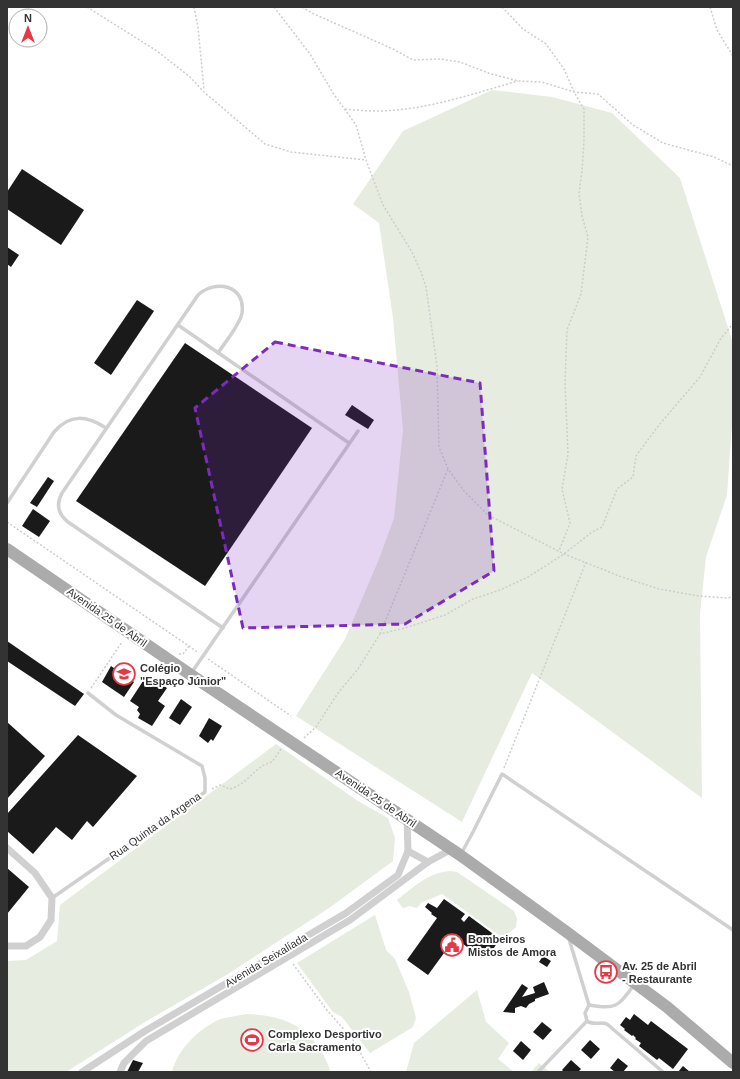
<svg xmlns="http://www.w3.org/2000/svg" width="740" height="1079" viewBox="0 0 740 1079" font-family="Helvetica,sans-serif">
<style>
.green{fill:#e6ecdf}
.building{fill:#1a1a1a}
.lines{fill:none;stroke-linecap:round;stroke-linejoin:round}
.path{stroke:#cdcdcd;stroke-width:1.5;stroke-dasharray:2 2;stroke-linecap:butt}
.lane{stroke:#d0d0d0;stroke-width:3.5}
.street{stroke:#d0d0d0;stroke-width:7}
.primary{stroke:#ababab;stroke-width:12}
.marked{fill:#7b2cbf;fill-opacity:0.2;stroke:#7b2cbf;stroke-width:3;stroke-dasharray:8 5;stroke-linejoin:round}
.labels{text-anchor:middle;stroke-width:4;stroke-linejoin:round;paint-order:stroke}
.street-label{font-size:11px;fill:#333;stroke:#fff}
.poi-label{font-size:11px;font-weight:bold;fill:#333;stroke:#fff;text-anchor:start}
</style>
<rect width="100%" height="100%" fill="#fff"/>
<g class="green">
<path d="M492,90L552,97L612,113L680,178L733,343V410L727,495L706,557L700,613L702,798L532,673L462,822L296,716L345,639L379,559L394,518L403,430L393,318L379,223L353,204L403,131Z"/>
<path d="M276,744L358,801L388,818L395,838L393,861L329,908L228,974L145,1022L66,1072H7V961L26,960L57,941L60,905Z"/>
<path d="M450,871L457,872L514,911L517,919L516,927L503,938L442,894L421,903L417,908L409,906L404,908L402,907L397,900C414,887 427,873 450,871Z"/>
<path d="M375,915L386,950L395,959L409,992L416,1018L413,1027L370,1053L342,1017L333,1012L297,963Z"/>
<path d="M477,990L486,1022L509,1043L498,1059L514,1072H406L414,1043Z"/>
<path d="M246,1014C277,1015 305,1023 322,1052C325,1059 329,1064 330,1072H172C178,1049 198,1030 218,1020C226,1017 237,1016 246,1014Z"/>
<path d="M539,1063L550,1072H531Z"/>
</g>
<g class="building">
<path d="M22,169L84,210L61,245L7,209V192Z"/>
<path d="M7,247L19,255L11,267L7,264Z"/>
<path d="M137,300L154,311L111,375L94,363Z"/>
<path d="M185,343L312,428L205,586L76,501Z"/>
<path d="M352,405L374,420L368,429L345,415Z"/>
<path d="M48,477L54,481L37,507L30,503Z"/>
<path d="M33,509L50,521L39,537L22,526Z"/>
<path d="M7,641L84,694L75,706L7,661Z"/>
<path d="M111,666L134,682L124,697L102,682Z"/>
<path d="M147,675L167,688L158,701L165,706L152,726L138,718L140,714L137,710L139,707L130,701Z"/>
<path d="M181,699L192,707L180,725L169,718Z"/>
<path d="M209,718L222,726L213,741L211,739L208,743L199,736Z"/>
<path d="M7,722L45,756L7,799Z"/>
<path d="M78,735L137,776L93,827L87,821L72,840L56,827L33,854L7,831V824L8,822L7,821V814Z"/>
<path d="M7,868L29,887L7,914Z"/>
<path d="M444,899L465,914L461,919L464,922L469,916L500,939L489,955L486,953L482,958L455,938L428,975L407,960L437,918L431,914L432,913L425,907L428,903L437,908Z"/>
<path d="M543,956L551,961L547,967L539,962Z"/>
<path d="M544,982L549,994L535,999V1001L529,1004L526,1008L521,1006L515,1008V1013L503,1012L522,984L528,988L522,997L535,993L533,987Z"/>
<path d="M634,1014L648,1025L651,1021L688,1049L673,1069L659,1058L657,1060L639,1046L641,1043L635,1039L636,1038L633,1035L632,1036L624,1030L625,1029L620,1025L626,1017L630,1020Z"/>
<path d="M542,1022L552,1030L543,1040L533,1032Z"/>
<path d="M590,1040L600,1049L591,1059L581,1050Z"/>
<path d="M521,1041L531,1050L523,1060L513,1051Z"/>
<path d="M618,1058L628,1066L623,1072H615L610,1068Z"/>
<path d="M133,1060L143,1063L138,1072H127Z"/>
<path d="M571,1060L581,1069L578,1072H564L562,1070Z"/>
<path d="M683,1066L690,1072H678Z"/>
</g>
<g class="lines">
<g class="path">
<path d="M87,7L157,51L190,77L204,92L265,144L291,152L366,160"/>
<path d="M194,7L198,27L204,90"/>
<path d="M274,7L310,54L333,93L356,125L366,160L383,205L412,252L421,272L426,287L437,366L439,447L448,469L464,491L488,515L564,554L622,577L659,589L699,596L726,598L733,597"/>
<path d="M302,7L314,14L393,49L413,60L440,59L460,62L491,74L519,81L542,82L574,92L598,94L633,125L663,143L714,157L733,166"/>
<path d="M502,7L523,29L546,44L564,69L574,92L584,109V141L582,171L579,193L582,216L588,237L581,294L567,330L565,383L568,454L562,489L570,523L559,551"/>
<path d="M710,7L717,30L733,56"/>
<path d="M345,109C355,110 366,111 376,111C424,111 472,94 518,81"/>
<path d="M7,522L199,653"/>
<path d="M380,634L448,469"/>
<path d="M179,654H183L189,646"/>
<path d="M208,659L291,716"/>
<path d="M91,688L122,642"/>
<path d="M304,738L316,727L338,693L358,669L380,634L405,628L445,615L473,599L500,590L528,577L564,554L592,532L602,527L617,489L633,477L636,456L659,425L700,377L721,338L733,324"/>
<path d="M504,768L586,562"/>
<path d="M212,789L220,785L230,789C233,788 237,787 239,785C251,778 258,765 272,762L281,749"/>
<path d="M293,964L326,1009L354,1041L371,1072"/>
</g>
<g class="lane">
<path d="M178,325L349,443"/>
<path d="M218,353C225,342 240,325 242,313C246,285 215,279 198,295L62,493C56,504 58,514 68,522L223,628"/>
<path d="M7,503L54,432C70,413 87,416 106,428"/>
<path d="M192,672L358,431"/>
<path d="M461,854L473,832L502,774L733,930"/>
<path d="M52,898L205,792V778L202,766L116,715L88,693"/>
<path d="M569,939L589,1005L585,1013L587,1021C594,1026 600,1021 607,1024L663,1072"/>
<path d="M589,1005C617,1010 618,1006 634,985"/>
<path d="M538,1072L587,1021"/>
</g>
<g class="street">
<path d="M7,848L35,873L52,898L51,920L40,937L26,946H7"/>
<path d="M408,851L428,862"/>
<path d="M82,1072L145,1031L346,913L398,875L408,851L407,819"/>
<path d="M120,1072L124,1063L146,1041L350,920L428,862L452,849"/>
</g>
<path class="primary" d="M7,549L191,675L460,855L568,933L667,1007L733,1063"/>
</g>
<path class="marked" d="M275,342L480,383L494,571L405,624L243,628L195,408Z"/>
<defs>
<g id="school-ring" transform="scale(1.15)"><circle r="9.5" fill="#fff" stroke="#e63946" stroke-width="1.5"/><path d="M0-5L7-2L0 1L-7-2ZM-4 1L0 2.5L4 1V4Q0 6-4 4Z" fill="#e63946"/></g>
<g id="civic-ring" transform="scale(1.15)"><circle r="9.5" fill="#fff" stroke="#e63946" stroke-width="1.5"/><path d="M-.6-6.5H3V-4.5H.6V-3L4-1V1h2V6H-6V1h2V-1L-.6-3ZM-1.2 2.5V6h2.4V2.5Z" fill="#e63946"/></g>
<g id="bus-ring" transform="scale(1.15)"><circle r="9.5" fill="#fff" stroke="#e63946" stroke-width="1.5"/><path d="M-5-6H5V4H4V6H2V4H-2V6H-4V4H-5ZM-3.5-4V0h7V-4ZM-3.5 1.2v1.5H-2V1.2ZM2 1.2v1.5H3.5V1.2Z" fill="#e63946"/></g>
<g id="stadium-ring" transform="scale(1.15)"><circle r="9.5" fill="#fff" stroke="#e63946" stroke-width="1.5"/><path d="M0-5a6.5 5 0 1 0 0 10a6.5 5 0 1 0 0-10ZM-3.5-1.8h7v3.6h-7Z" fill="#e63946"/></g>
</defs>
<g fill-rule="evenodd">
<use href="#school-ring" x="124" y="674"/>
<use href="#civic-ring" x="452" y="945"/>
<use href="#bus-ring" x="606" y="972"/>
<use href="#stadium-ring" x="252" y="1040"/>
</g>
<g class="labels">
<g class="street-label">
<text transform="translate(107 617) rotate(35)" y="4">Avenida 25 de Abril</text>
<text transform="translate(376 798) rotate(34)" y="4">Avenida 25 de Abril</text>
<text transform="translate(155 826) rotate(-35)" y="4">Rua Quinta da Argena</text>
<text transform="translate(266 960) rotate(-31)" y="4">Avenida Seixalíada</text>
</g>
<g class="poi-label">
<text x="140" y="672">Colégio<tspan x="140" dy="13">"Espaço Júnior"</tspan></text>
<text x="468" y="943">Bombeiros<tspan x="468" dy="13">Mistos de Amora</tspan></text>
<text x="622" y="970">Av. 25 de Abril<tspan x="622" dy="13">- Restaurante</tspan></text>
<text x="268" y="1038">Complexo Desportivo<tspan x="268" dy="13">Carla Sacramento</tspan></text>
</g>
</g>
<rect width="740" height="1079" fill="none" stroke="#333333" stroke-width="16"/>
<g transform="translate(28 28)"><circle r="19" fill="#ffffff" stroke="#adadad"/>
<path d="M0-3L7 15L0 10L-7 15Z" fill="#e63946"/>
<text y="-6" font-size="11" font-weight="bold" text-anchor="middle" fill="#333333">N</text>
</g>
</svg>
